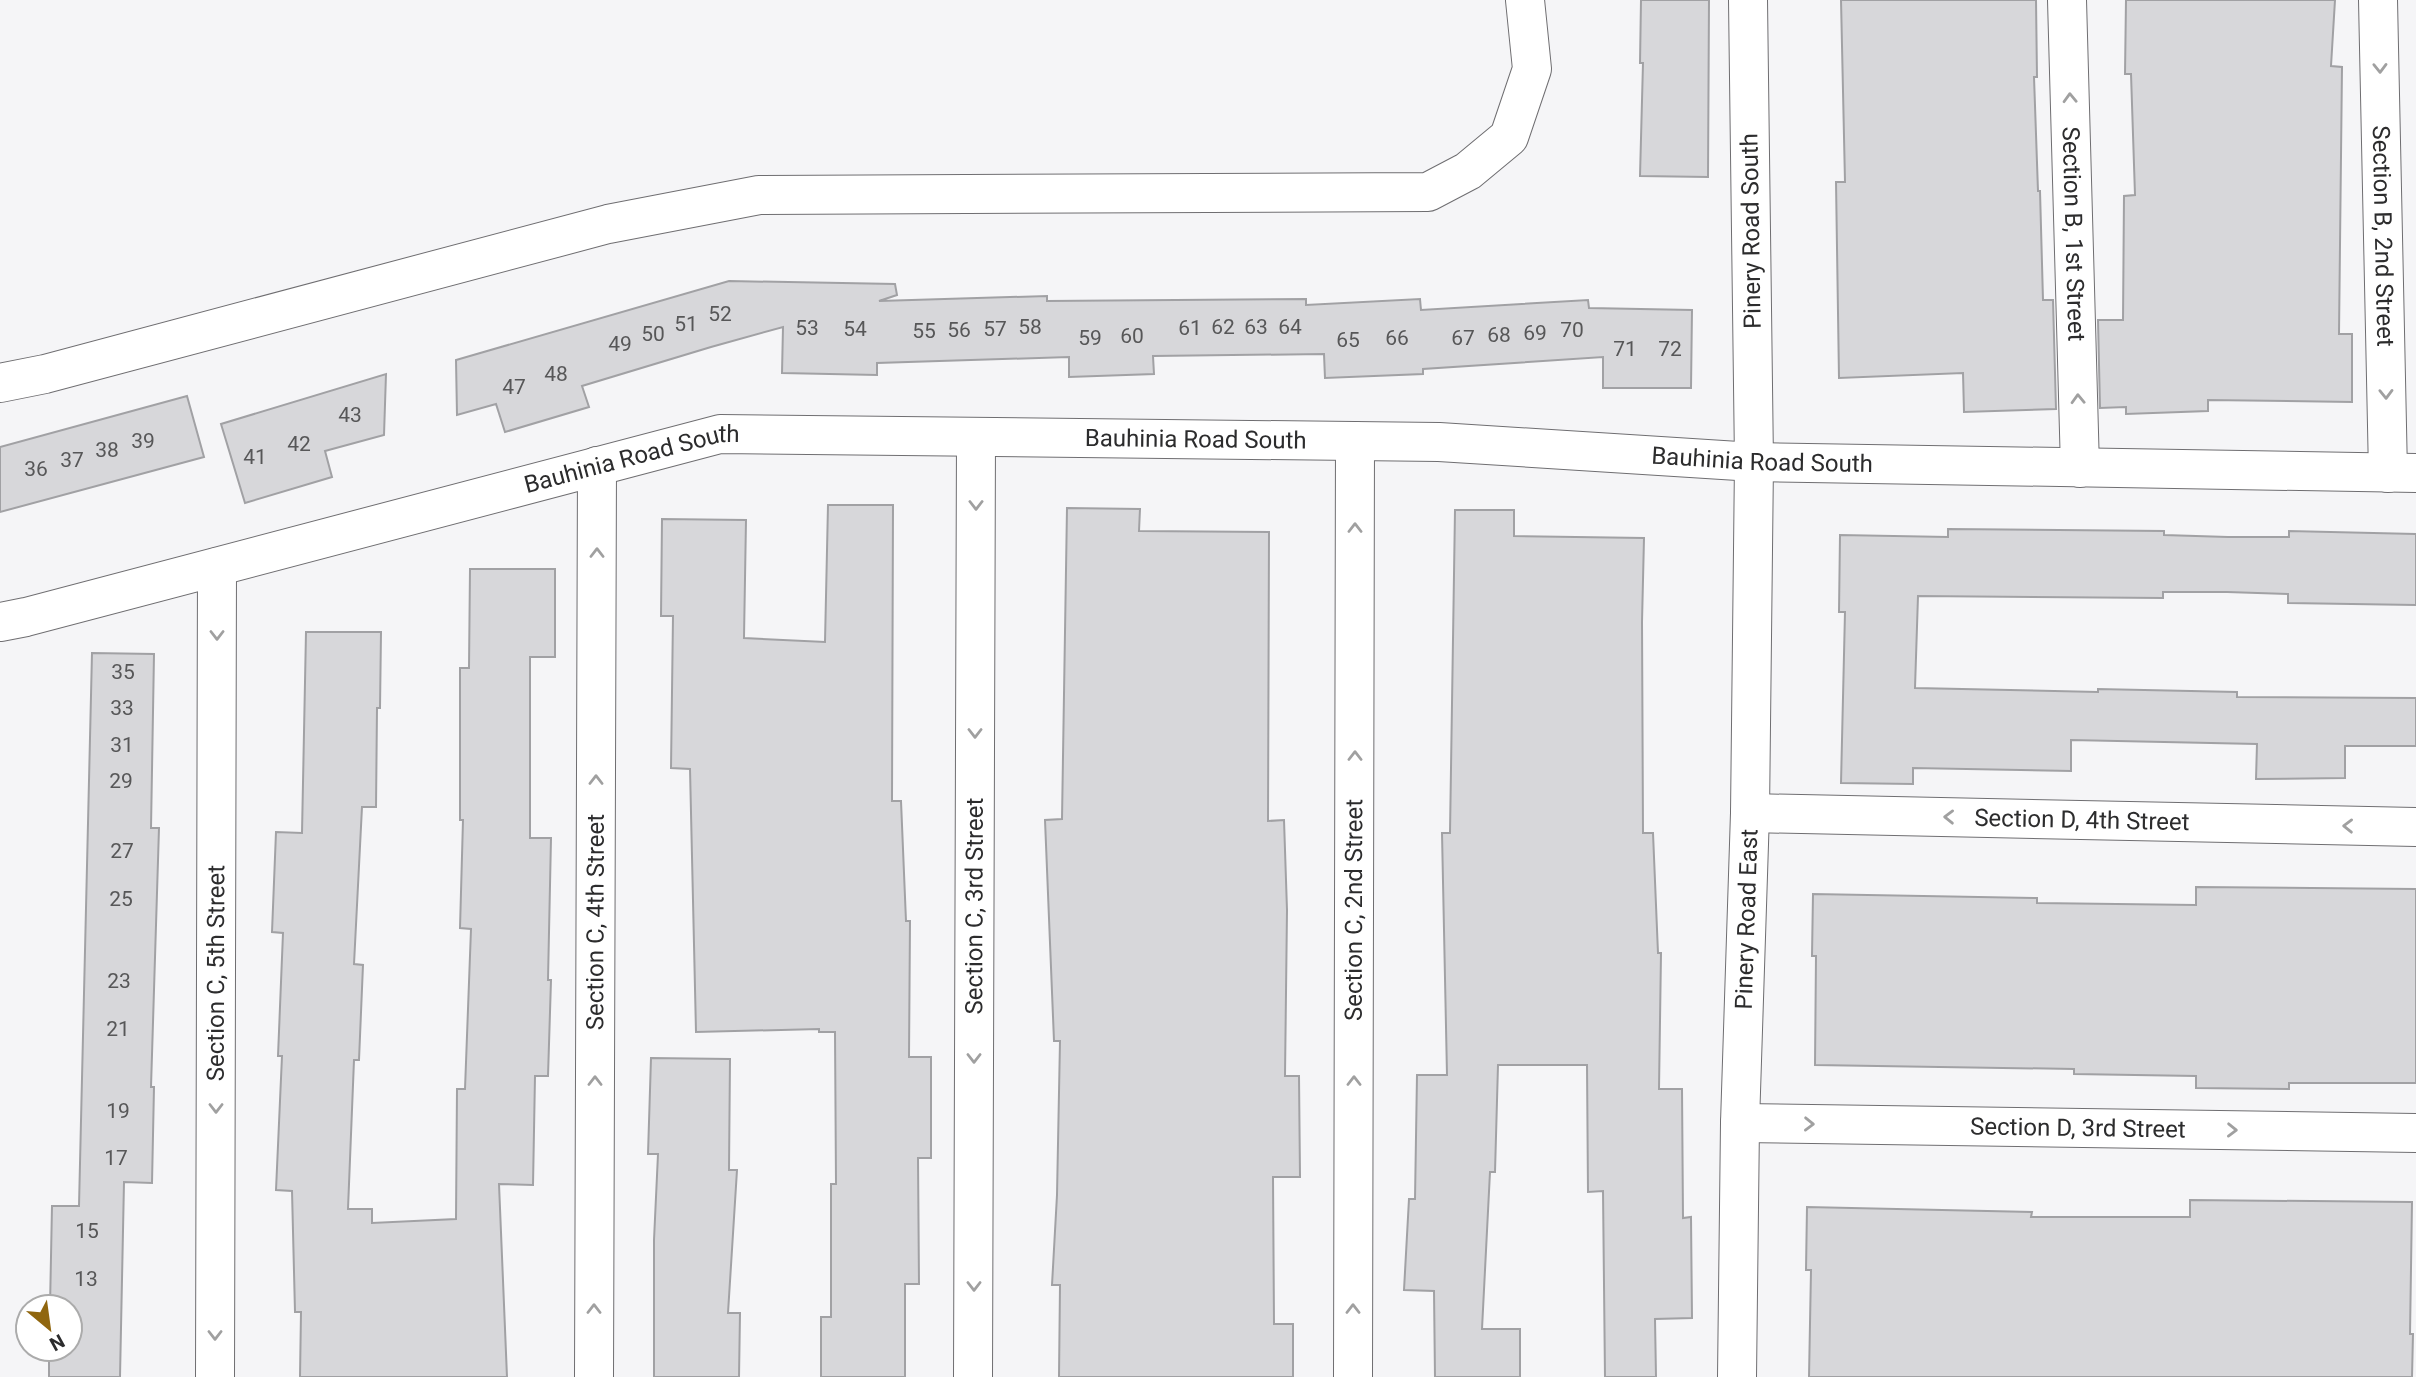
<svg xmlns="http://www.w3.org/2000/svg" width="2416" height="1377" viewBox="0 0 2416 1377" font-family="Roboto,sans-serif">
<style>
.building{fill:#d7d7da;stroke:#a1a1a4;stroke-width:2}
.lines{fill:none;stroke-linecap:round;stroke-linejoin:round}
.minor-casing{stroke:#6f6e71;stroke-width:40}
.minor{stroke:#fff;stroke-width:38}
.oneway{stroke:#a0a0a0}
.labels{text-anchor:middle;stroke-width:5;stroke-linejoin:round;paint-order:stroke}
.number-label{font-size:21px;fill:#575758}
.street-label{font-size:24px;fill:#2c2c2d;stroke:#fff}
</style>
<rect width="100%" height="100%" fill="#f5f5f7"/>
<g class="building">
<path d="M1641,0H1709L1708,177L1640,176L1643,63H1640Z"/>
<path d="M1841,0H2036L2037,77H2034L2038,191H2040L2043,300H2053L2056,409L1964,412L1963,373L1839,378L1836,182H1845Z"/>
<path d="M2126,0H2335L2331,66L2342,67L2339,334H2352V402L2208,400V411L2126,414V407L2100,408L2098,320H2123L2124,196L2135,195L2131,74H2125Z"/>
<path d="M729,281L895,284L897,295L879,301L1047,296V301L1306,299V305L1420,299L1421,310L1588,300L1589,308L1692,310L1691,388H1603V357L1423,369V374L1325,378L1324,354L1153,356L1154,374L1069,377V357L877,363V375L782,373L783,327L711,347L582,386L589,407L505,432L496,404L457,415L456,360Z"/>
<path d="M386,374L384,435L325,451L332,477L245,503L221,424Z"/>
<path d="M187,396L204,457L0,512V447Z"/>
<path d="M828,505H893L892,801H901L906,921H910L909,1057H931V1158H918L919,1284H905V1377H821V1317H831V1184H836L835,1032H819V1029L696,1032L690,769L671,768L673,616H661L662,519L746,520L744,638L825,642Z"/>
<path d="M1067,508L1140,509L1139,531L1269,532L1268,821L1284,820L1287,910L1285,1076H1299L1300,1177H1273L1274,1324H1293V1377H1059L1060,1285H1052L1057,1195L1060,1041H1054L1045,820L1062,819Z"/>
<path d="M1455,510H1514V536L1644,538L1642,622L1643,833H1653L1658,953H1661L1659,1089H1682L1683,1218L1691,1217L1692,1318L1655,1319L1656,1377H1605L1603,1191L1588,1192L1587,1065H1498L1495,1172H1490L1482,1329H1520V1377H1435L1434,1291L1404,1290L1409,1199H1415L1417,1075H1447L1442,833H1450Z"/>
<path d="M1948,529L2164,531V535L2228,537H2289V531L2416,534V605L2288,603V594L2227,592H2163V598L1918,596L1915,688L2098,692V689L2237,692V697L2416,698V746H2345V778L2256,779L2257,744L2071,740V771L1913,768V784L1841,783L1845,612H1839L1840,535L1948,537Z"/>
<path d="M470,569H555V657H530V838H551L548,980H551L548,1076H535L533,1185L499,1184L507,1377H300L301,1312H295L292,1191L276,1190L282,1056H278L283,933L272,932L276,832L302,833L306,632H381L380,708H377L376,807H362L354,964L363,965L359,1060H354L348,1209H372V1223L456,1219L457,1089H465L471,929L460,928L463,820H460V668H469Z"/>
<path d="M92,653L154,654L151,828H159L151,1087H154L152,1183L124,1182L120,1377H49V1349H70V1307H50L52,1206H79Z"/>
<path d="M2196,887L2416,889V1083H2289V1089L2196,1088V1076L2074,1074V1069L1815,1065L1816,956H1812L1813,894L2037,898V903L2196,905Z"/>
<path d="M651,1058L730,1059L729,1170H737L728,1313H740L739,1377H654V1240L658,1154H648Z"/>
<path d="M2190,1200L2412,1202L2410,1334H2413L2412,1377H1809L1811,1270H1806L1807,1207L2032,1212L2031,1217H2190Z"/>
</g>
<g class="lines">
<g class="minor-casing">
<g id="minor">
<path id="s1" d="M2067,0L2080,468"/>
<path id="s2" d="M2378,0L2388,473"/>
<path d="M0,383L45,374L608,224L759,195L1428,192L1468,171L1509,137L1532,69L1525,0"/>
<path id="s3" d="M0,622L26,617L720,434L1439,442L1754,462L2416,473"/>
<path id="s4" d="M1750,813L2416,827"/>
<path id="s5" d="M1740,1123L2416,1133"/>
<path id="s6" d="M215,1377L217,567"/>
<path id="s7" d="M594,1377L597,466"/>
<path id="s8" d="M973,1377L976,437"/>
<path id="s9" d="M1353,1377L1355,441"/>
<path id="s10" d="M1737,1377L1740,1123L1750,813L1754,462L1748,0"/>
</g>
</g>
<use href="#minor" class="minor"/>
</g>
<defs><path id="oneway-chevron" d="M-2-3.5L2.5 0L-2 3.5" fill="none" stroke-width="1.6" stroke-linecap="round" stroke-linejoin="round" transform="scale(1.75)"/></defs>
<g class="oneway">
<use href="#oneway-chevron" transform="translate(2380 68) rotate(89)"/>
<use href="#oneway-chevron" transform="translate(2070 98) rotate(-92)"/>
<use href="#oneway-chevron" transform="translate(2386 394) rotate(89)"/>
<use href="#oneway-chevron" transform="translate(2078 399) rotate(-92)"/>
<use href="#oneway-chevron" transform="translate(976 505) rotate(90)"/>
<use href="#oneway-chevron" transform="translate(1355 528) rotate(-90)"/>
<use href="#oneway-chevron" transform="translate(597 553) rotate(-90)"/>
<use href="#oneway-chevron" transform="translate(217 635) rotate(90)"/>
<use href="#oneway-chevron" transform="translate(975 733) rotate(90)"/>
<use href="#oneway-chevron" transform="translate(1355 756) rotate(-90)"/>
<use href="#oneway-chevron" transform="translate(596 780) rotate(-90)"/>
<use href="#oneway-chevron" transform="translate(1949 817) rotate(-179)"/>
<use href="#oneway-chevron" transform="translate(2348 826) rotate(-179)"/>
<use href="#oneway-chevron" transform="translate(974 1058) rotate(90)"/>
<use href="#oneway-chevron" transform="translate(595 1081) rotate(-90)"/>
<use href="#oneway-chevron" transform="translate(1354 1081) rotate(-90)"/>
<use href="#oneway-chevron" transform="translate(216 1108) rotate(90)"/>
<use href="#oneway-chevron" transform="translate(1809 1124) rotate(1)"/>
<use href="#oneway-chevron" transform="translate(2232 1130) rotate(1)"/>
<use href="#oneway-chevron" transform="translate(974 1286) rotate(90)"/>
<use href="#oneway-chevron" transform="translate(594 1309) rotate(-90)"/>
<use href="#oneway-chevron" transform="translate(1353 1309) rotate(-90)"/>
<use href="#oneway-chevron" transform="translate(215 1335) rotate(90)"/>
</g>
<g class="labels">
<g class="number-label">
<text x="720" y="321">52</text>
<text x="686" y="331">51</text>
<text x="1030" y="334">58</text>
<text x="1223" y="334">62</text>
<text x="1256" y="334">63</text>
<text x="1290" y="334">64</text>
<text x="807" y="335">53</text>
<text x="1190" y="335">61</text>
<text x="855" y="336">54</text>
<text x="995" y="336">57</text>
<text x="959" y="337">56</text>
<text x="1572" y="337">70</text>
<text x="924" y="338">55</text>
<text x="1535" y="340">69</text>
<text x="653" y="341">50</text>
<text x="1499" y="342">68</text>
<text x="1132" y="343">60</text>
<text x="1090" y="345">59</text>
<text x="1397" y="345">66</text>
<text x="1463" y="345">67</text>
<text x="1348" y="347">65</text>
<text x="620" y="351">49</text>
<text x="1625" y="356">71</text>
<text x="1670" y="356">72</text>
<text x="556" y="381">48</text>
<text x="514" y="394">47</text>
<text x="350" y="422">43</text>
<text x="143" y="448">39</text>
<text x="299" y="451">42</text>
<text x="107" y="457">38</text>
<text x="255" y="464">41</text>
<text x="72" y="467">37</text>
<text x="36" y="476">36</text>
<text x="123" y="679">35</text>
<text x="122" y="715">33</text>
<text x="122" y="752">31</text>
<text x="121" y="788">29</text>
<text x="122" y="858">27</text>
<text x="121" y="906">25</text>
<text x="119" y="988">23</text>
<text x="118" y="1036">21</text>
<text x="118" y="1118">19</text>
<text x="116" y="1165">17</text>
<text x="87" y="1238">15</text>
<text x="86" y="1286">13</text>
</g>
<g class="street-label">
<text transform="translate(1751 231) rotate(-91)" y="8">Pinery Road South</text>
<text dy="8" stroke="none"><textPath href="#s1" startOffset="234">Section B, 1st Street</textPath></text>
<text dy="8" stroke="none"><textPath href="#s2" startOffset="236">Section B, 2nd Street</textPath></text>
<text dy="8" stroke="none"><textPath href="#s3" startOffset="1220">Bauhinia Road South</textPath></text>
<text dy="8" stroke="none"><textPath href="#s3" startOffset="1787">Bauhinia Road South</textPath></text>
<text dy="8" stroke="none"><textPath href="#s3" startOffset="653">Bauhinia Road South</textPath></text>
<text dy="8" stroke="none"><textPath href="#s4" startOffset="332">Section D, 4th Street</textPath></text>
<text dy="8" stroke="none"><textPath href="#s8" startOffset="471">Section C, 3rd Street</textPath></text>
<text dy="8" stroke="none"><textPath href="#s9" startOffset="467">Section C, 2nd Street</textPath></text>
<text dy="8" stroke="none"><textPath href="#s10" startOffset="458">Pinery Road East</textPath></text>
<text dy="8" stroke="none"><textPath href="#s7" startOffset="455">Section C, 4th Street</textPath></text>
<text dy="8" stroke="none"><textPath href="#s6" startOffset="404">Section C, 5th Street</textPath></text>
<text dy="8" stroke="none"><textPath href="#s5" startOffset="338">Section D, 3rd Street</textPath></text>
</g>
</g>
<g transform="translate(49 1328) rotate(151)"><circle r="33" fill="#ffffff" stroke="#ababab" stroke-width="2"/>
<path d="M0-5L12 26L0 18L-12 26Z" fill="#90660e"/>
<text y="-10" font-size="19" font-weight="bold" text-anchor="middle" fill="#2c2c2d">N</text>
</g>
</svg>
